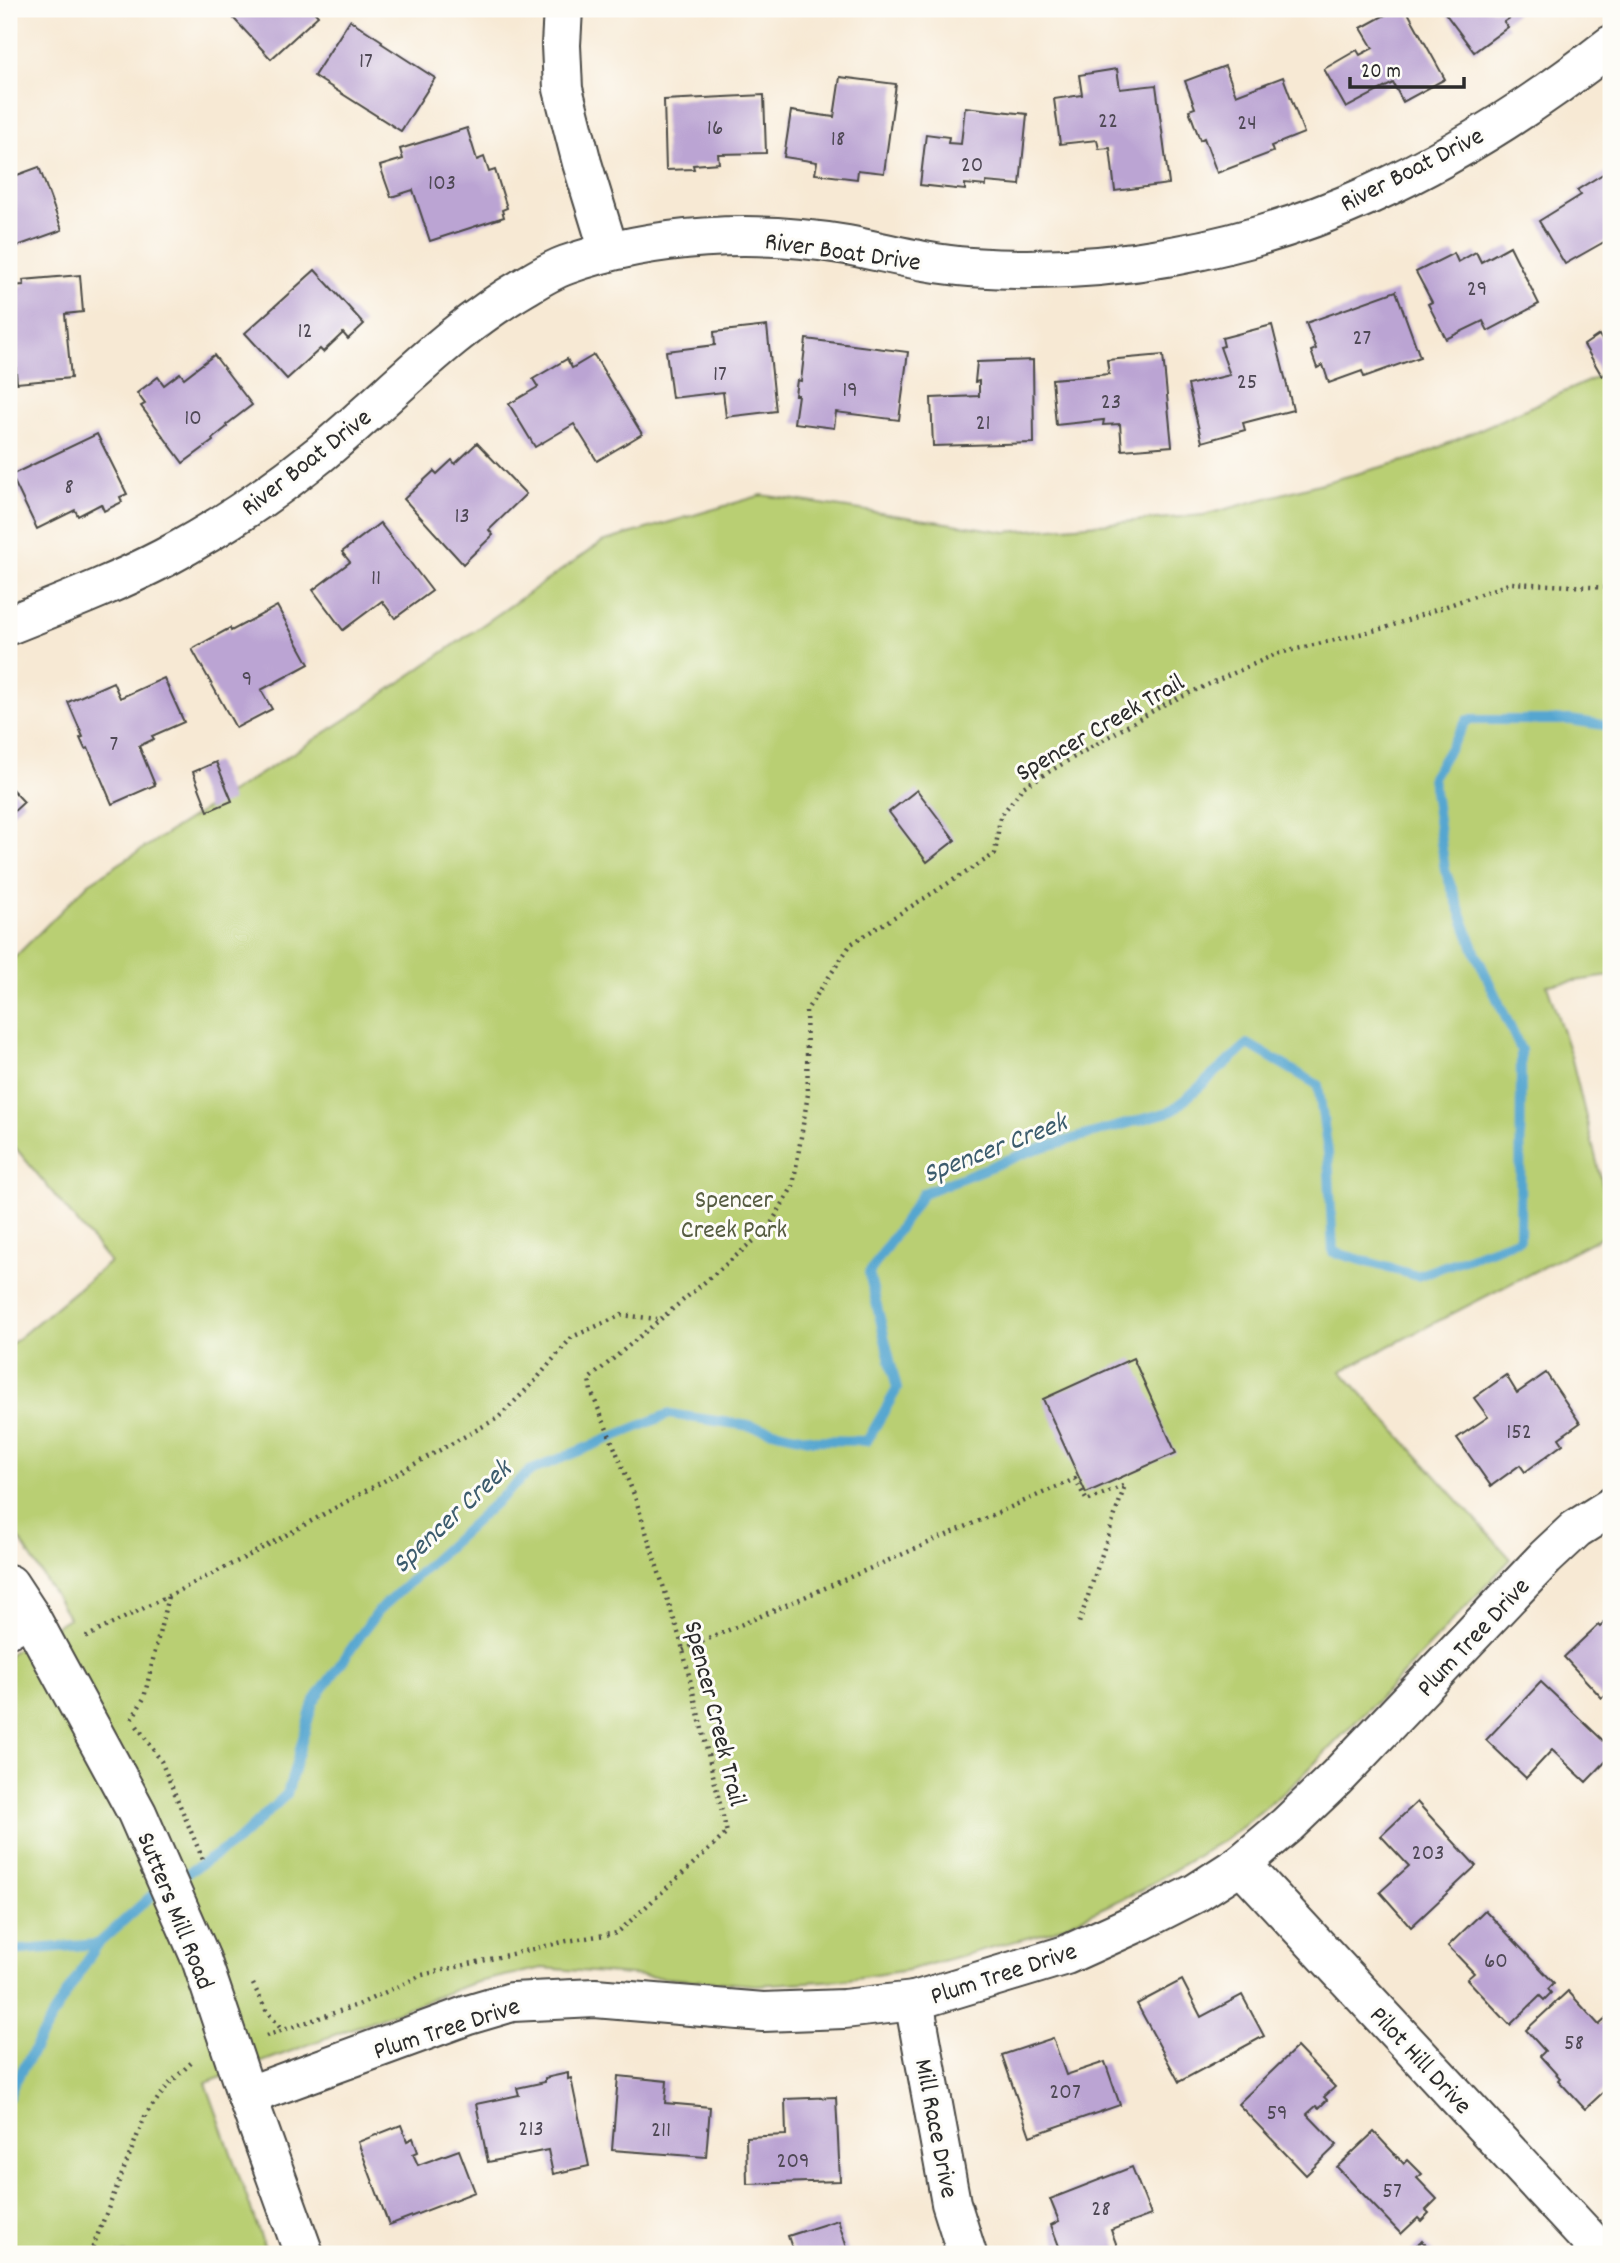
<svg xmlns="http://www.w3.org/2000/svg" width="1620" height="2263" viewBox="0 0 1620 2263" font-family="Dekko,sans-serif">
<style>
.green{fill:#b9cf73;stroke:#727d4f;stroke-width:2}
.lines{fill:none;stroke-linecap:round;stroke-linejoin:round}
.stream{stroke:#55a6d0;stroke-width:10}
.building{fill:#bba4d3}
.minor-casing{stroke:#4a4844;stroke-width:42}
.tertiary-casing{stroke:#4a4844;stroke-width:42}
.path{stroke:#4a4844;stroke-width:4.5;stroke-dasharray:2 5;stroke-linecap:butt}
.minor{stroke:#fff;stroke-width:38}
.tertiary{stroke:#fff;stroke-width:38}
.labels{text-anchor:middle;stroke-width:6;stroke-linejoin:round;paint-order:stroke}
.number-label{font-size:23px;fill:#4f4955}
.street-label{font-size:26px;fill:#2b2b2b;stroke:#fdfcf7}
.park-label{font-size:26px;fill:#565c41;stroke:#fdfcf7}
.water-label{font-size:28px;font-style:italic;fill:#3c5c6d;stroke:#fdfcf7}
</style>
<rect width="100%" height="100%" fill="#fdfcf7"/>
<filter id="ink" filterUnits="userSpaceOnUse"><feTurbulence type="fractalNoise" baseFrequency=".0143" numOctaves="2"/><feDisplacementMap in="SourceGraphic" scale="14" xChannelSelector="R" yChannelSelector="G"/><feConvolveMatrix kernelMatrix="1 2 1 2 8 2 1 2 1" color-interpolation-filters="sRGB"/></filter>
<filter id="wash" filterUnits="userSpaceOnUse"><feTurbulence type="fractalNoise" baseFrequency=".00686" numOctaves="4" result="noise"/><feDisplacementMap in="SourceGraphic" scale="28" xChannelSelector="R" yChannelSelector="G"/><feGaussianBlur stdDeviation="1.57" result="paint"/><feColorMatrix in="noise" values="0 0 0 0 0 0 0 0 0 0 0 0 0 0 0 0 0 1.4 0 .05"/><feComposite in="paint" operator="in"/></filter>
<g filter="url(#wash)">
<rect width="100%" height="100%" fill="#f7e9d4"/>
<path class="green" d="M1611,367V976L1547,985L1571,1056L1611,1220V1232L1341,1371L1511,1559L1396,1681L1297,1781L1235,1833L1141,1890L1053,1931L908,1970L842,1980L755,1985L542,1968L473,1983L206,2083L267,2254H9V1654L69,1618L9,1522V1346L110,1262L9,1140V963L89,883L356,713L602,542L762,495L1006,532L1204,515L1415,458L1593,379Z"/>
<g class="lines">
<g class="stream">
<path d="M9,1951L98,1944"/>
<path d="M9,2097L13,2086L58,2007L98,1944L151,1896L236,1842L287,1794L313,1703L377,1612L530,1471L669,1414L750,1426L814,1440L867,1441L897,1389L869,1273L923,1193L1033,1150L1172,1111L1248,1044L1318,1085L1328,1152L1333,1252L1417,1276L1520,1239L1521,1050L1476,954L1445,870L1432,777L1467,720H1570L1611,726"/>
</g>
</g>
<g id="blocks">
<g class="building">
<path d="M225,9H312L318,16L271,59Z"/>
<path d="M1396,9H1406L1445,79L1403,102L1393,83L1346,108L1324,69L1357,50L1360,55L1373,48L1361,28Z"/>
<path d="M1451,9H1518L1515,11L1517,13L1504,22L1508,27L1474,52L1445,13Z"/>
<path d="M350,20L382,41L381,43L435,78L401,131L314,76Z"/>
<path d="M1225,66L1236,95L1283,77L1304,133L1271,146L1273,152L1217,173L1204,138L1200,140L1189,110L1195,108L1185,81Z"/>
<path d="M1117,69L1120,89L1156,85L1169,184L1115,191L1110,148L1099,149L1097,140L1060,144L1054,99L1082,95L1079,75Z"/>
<path d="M840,77L896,84L884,173L858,170L857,179L815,174L817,162L784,157L791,111L834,117Z"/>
<path d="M764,95L766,153L718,154L719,163L693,165L694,169L666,170L664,100Z"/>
<path d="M965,107L1027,114L1020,185L986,182V186L965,184V190L920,185L926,134L949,137L948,143L961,144Z"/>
<path d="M467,128L477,160L484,157L489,172L495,170L507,208L502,210L504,217L430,241L413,190L391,197L380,166L403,159L400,149Z"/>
<path d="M39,167L62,230L9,249V178Z"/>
<path d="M1611,169V238L1565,264L1539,221L1581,195L1577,190Z"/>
<path d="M1510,246L1539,304L1488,331L1483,321L1446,339L1428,304L1432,302L1416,272L1454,253L1458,262L1476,252L1481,262Z"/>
<path d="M315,270L364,324L348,339L343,333L323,352L320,349L287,379L245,333Z"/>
<path d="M80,275L83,312L65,314L71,378L17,383L14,350L9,351V286L24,285L23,280Z"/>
<path d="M1396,291L1420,357L1364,377L1362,371L1329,383L1323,365L1317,368L1311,351L1316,349L1306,323Z"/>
<path d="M1272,325L1293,410L1243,423L1245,430L1202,442L1188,385L1230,375L1220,347L1224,346L1222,338Z"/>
<path d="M767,326L776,411L726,417L723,392L672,398L666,351L715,345L714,332Z"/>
<path d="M1599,335L1611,355V370L1602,376L1584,345Z"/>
<path d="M806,339L908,352L899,420L836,412L834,428L794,423L798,395H795L797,380L801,381Z"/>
<path d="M214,355L252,405L226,425L227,427L212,439L213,441L183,463L141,406L145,404L137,393L158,377L164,385L180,373L184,378Z"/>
<path d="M594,355L642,434L597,461L574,424L535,447L509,404L538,387L533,379L567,359L572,368Z"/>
<path d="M1163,355L1172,446L1122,450L1120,424L1103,425L1104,420L1056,425L1052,379L1109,374L1107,360Z"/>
<path d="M1033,360L1034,443L933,446L931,398L979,396V381L975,382L977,362Z"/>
<path d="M97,434L127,494L120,497L122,502L104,511L101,504L78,516L75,510L37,529L11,475Z"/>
<path d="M477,443L526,494L489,530L493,535L463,564L404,499L434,471L437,474L452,460L455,464Z"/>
<path d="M380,523L432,591L395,618L382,601L343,630L313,590L350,562L342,552Z"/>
<path d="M277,606L309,664L261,690L272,709L236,728L192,649L230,628L231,631Z"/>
<path d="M164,678L184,722L152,736L154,739L139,746L155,785L112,804L88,748L85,749L80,738L83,737L68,702L113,682L120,698Z"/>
<path d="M216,762L232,801L208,811L193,772Z"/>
<path d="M9,786L24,802L9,816Z"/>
<path d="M917,790L955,840L927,862L889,812Z"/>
<path d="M1133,1358L1176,1453L1086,1493L1043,1399Z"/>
<path d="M1546,1373L1580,1423L1559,1438L1563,1444L1525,1472L1520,1465L1491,1486L1457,1438L1488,1417L1474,1398L1506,1375L1517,1393Z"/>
<path d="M1611,1617V1690L1602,1698L1564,1657L1598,1625L1600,1627Z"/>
<path d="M1541,1682L1611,1748V1756L1586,1782L1552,1750L1526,1778L1486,1740Z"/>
<path d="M1417,1802L1476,1866L1411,1927L1380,1892L1409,1866L1381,1836Z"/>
<path d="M1485,1910L1554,1983L1548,1989L1551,1993L1544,2000L1540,1996L1510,2025L1467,1979L1474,1973L1448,1946Z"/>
<path d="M1182,1980L1201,2017L1242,1995L1264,2036L1179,2082L1137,2004Z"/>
<path d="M1568,1991L1599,2025L1611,2014V2085L1585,2109L1558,2080L1560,2078L1540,2056L1545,2051L1526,2030Z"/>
<path d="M1053,2038L1066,2075L1105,2062L1120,2105L1030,2136L1002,2055Z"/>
<path d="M1297,2047L1335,2087L1324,2097L1327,2100L1319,2108L1316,2106L1307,2114L1337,2145L1306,2175L1238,2104Z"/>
<path d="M568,2073V2079L571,2078L589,2166L553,2174L548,2150L488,2162L476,2104L519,2095L517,2088L545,2082V2078Z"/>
<path d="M618,2076L667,2081L665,2103L710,2107L706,2157L612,2150Z"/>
<path d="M836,2097L840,2181L747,2184L746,2137L786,2135L785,2099Z"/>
<path d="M401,2125L407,2141L413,2138L418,2152L413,2154L418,2165L459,2150L475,2192L389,2225L358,2142Z"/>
<path d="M1374,2132L1404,2164L1408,2160L1422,2174L1417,2178L1437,2199L1426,2210L1429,2213L1421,2221L1418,2218L1401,2234L1337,2167Z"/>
<path d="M1132,2167L1151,2215L1111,2230L1120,2254H1062L1051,2225L1059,2221L1050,2199Z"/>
<path d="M838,2220L849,2254H794L788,2236Z"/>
<path d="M1422,2241L1435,2254H1408Z"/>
</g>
</g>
</g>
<g filter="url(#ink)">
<use href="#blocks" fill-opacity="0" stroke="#4a4844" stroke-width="2"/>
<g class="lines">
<g class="minor-casing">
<g id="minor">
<path d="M563,9L561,45L563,89L582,163L609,251"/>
<path d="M9,625C61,604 114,584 164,558C219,529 272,493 320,454C388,398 449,330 526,286C539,278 552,270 566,265C654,234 755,229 847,245C888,253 928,264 970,267C1105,277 1245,251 1369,195C1455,156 1537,103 1611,45"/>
<path d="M9,1628L30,1616"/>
<path d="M1241,1864L1603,2254"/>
<path d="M914,2001L951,2203L967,2254"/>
<path d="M247,2096L468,2015L512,2002L595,1998L763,2012L844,2009L914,2001L1066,1955L1141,1921L1196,1893L1241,1864L1287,1825L1336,1778L1545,1558L1576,1529L1611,1507"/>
</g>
</g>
<g class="tertiary-casing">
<path id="tertiary" d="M9,1584L30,1616L137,1813L201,1959L247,2096L304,2254"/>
</g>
<g class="path">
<path d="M86,1637L248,1556L498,1418L534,1382L572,1337L622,1315L657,1319"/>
<path d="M683,1650L1075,1479L1087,1501L1125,1485L1078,1626"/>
<path d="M132,1719L144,1698L168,1596"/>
<path d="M137,1726L161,1761L204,1862"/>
<path d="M253,1984L266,2010L282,2030"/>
<path d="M266,2036L360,2004L422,1975L567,1941L617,1933L727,1833L681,1642L635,1497L591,1391L589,1379L768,1229L793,1186L808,1094L806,1011L851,944L995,854L1000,817L1023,787L1163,705L1276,654L1385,628L1511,583L1611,588"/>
<path d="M90,2254L146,2114L169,2084L191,2063L195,2062"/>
</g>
<use href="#minor" class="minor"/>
<use href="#tertiary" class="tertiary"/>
</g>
</g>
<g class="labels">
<g class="number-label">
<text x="366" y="67">17</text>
<text x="1108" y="127">22</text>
<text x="1247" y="129">24</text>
<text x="715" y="134">16</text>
<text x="838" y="145">18</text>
<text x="972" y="171">20</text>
<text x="442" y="189">103</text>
<text x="1477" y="295">29</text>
<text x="305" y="337">12</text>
<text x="1362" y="344">27</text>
<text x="720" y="380">17</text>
<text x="1247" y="388">25</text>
<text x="850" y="396">19</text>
<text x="1111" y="408">23</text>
<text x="193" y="424">10</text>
<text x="983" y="429">21</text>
<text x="69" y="493">8</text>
<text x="462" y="522">13</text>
<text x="376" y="584">11</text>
<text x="247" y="685">9</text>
<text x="114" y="750">7</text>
<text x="1519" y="1438">152</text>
<text x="1428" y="1859">203</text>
<text x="1496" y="1967">60</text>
<text x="1574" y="2049">58</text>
<text x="1065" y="2098">207</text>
<text x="1277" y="2119">59</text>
<text x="531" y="2135">213</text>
<text x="661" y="2136">211</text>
<text x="793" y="2167">209</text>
<text x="1392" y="2197">57</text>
<text x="1101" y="2215">28</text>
</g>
<g class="street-label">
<text transform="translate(1411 168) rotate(-27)" y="9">River Boat Drive</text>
<text transform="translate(843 250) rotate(8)" y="9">River Boat Drive</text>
<text transform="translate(305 461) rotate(-38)" y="9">River Boat Drive</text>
<text transform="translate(1099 726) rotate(-30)" y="9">Spencer Creek Trail</text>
<text transform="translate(1472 1636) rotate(-47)" y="9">Plum Tree Drive</text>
<text transform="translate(717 1713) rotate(76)" y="9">Spencer Creek Trail</text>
<text transform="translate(177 1910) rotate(68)" y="9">Sutters Mill Road</text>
<text transform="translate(1003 1972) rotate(-18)" y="9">Plum Tree Drive</text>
<text transform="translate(446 2027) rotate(-18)" y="9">Plum Tree Drive</text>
<text transform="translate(1422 2059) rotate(47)" y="9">Pilot Hill Drive</text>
<text transform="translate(938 2128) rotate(79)" y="9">Mill Race Drive</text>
</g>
<g class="park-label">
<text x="734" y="1207">Spencer<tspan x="734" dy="30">Creek Park</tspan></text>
</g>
<g class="water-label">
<text transform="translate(994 1146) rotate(-21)" y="10">Spencer Creek</text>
<text transform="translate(450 1515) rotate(-43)" y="10">Spencer Creek</text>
</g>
</g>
<rect width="1620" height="2263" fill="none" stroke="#fdfcf7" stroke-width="35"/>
<path d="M1350 77v10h114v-10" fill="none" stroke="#2b2b2b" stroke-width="3.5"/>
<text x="1361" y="77" font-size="21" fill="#2b2b2b" stroke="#fdfcf7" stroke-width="5" paint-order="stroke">20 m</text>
</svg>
